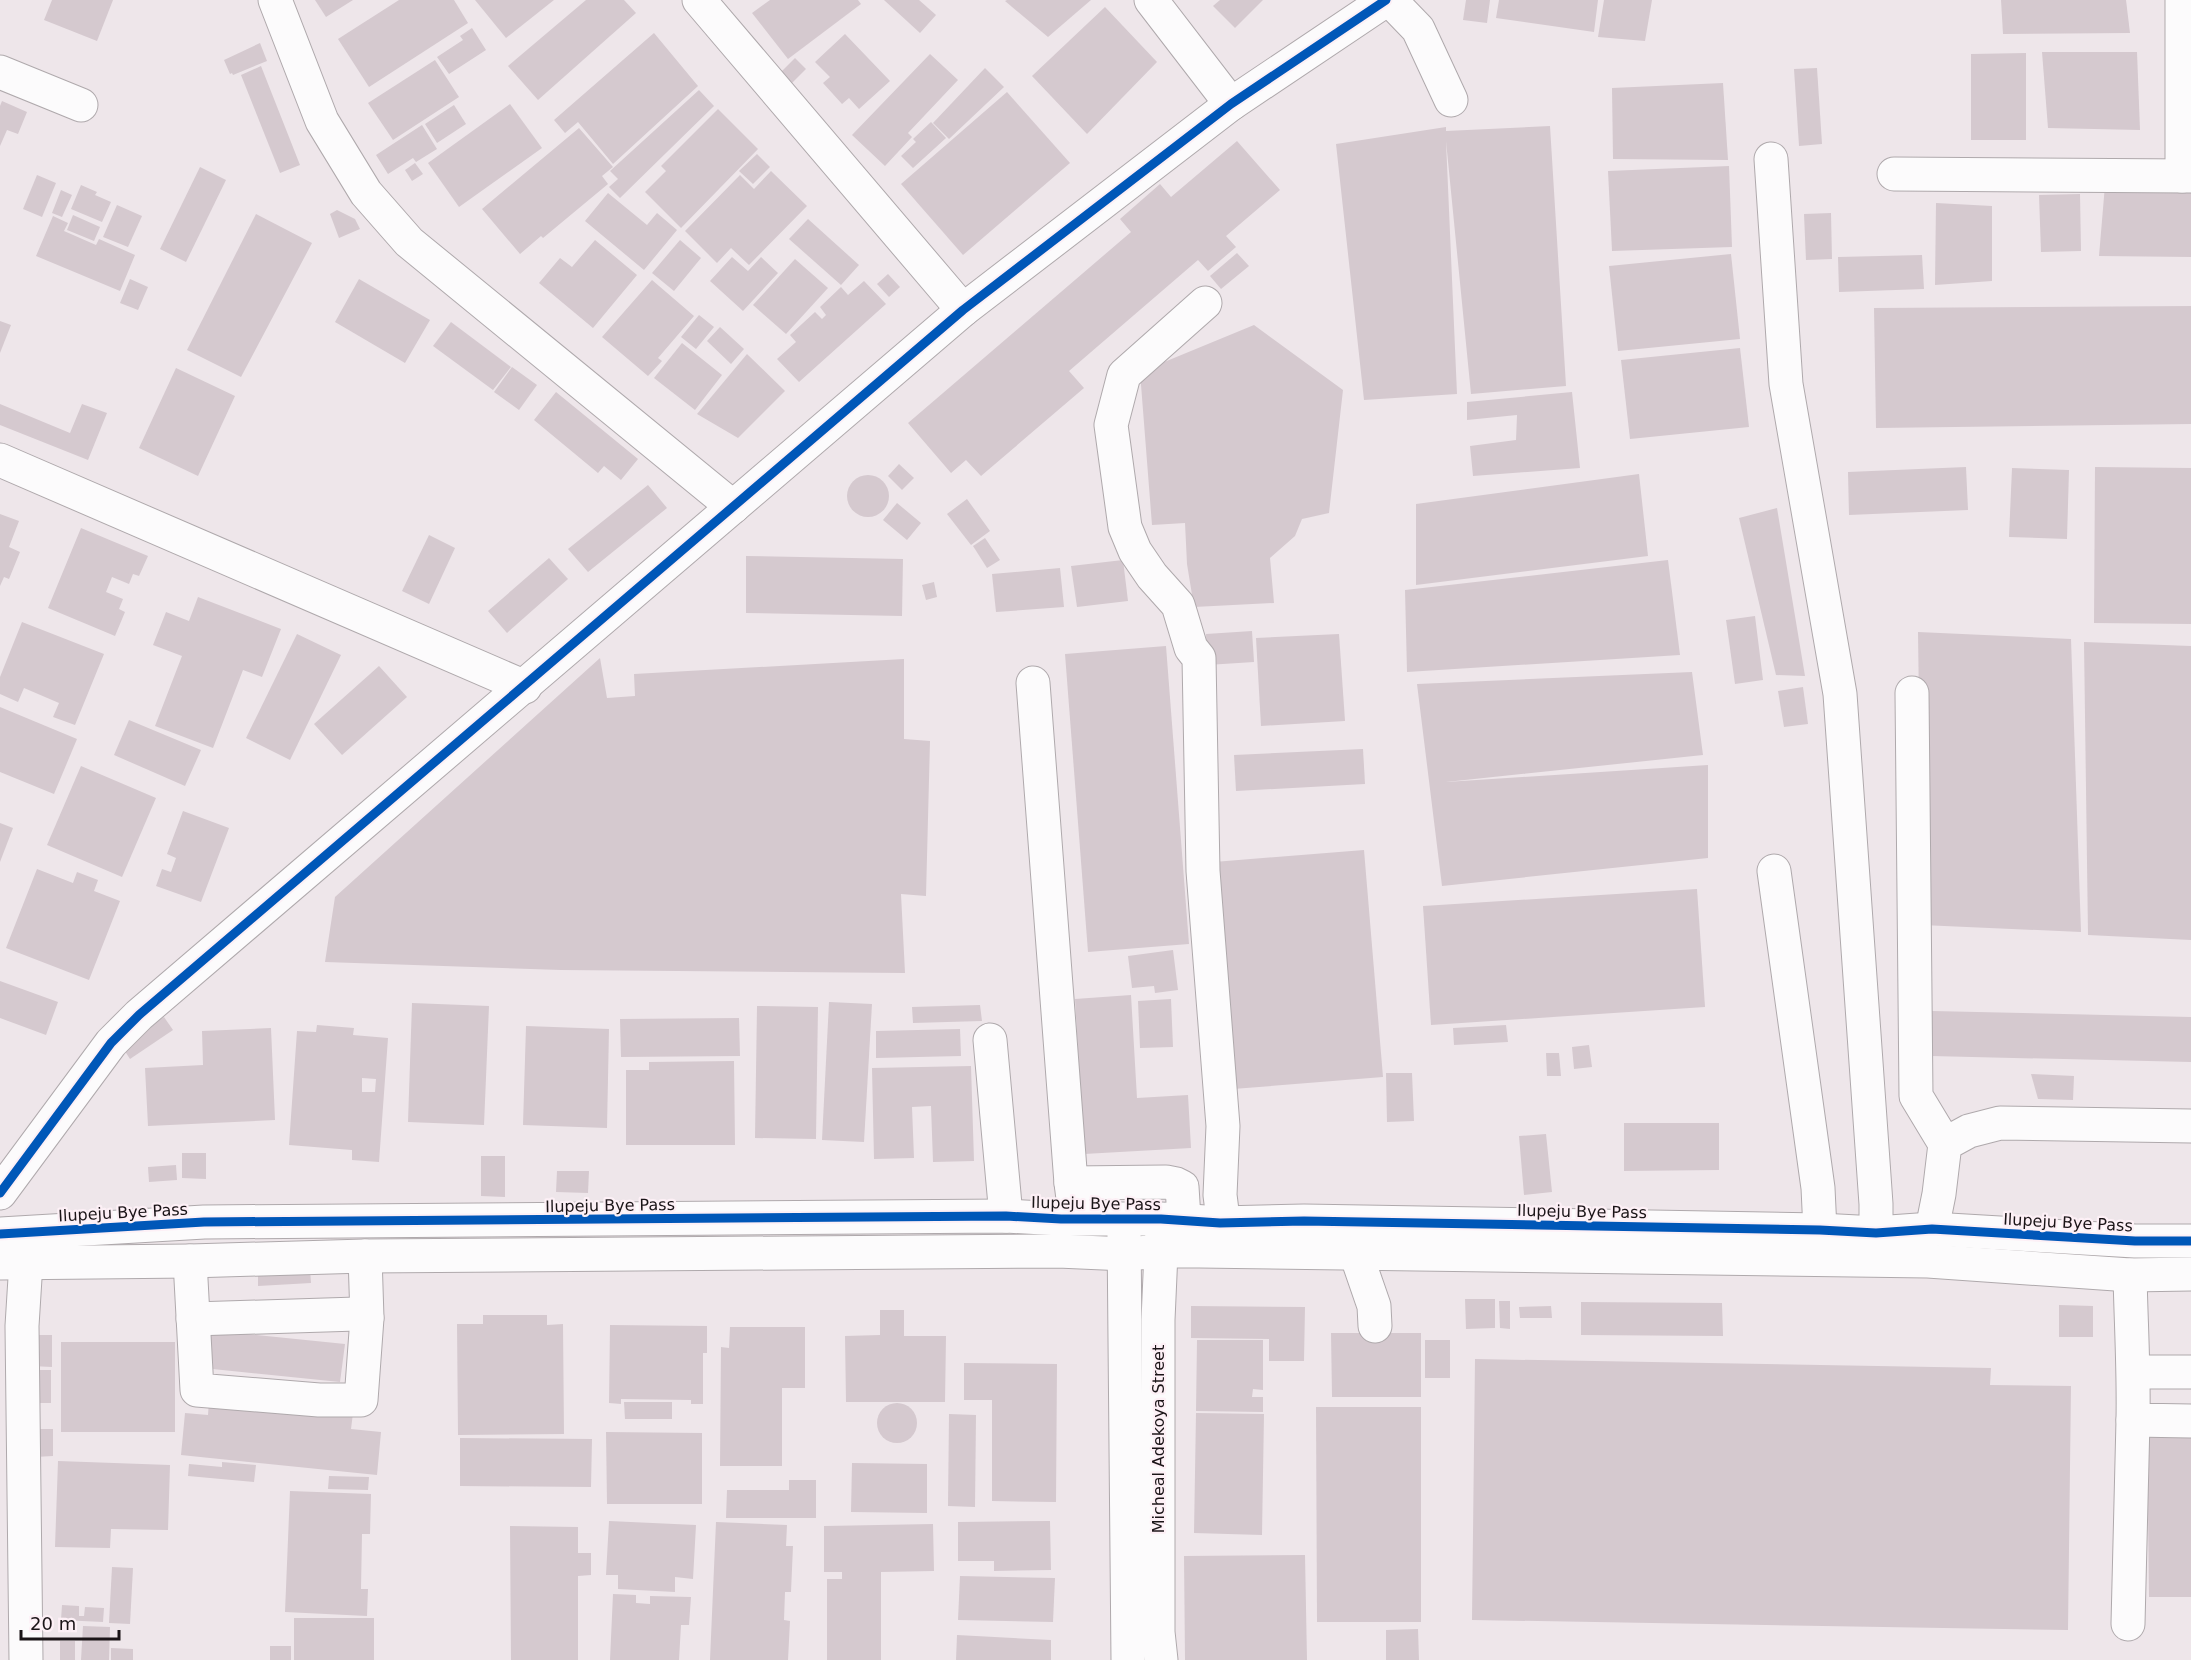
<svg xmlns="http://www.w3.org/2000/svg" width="2191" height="1660" viewBox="0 0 2191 1660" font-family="'DejaVu Sans',sans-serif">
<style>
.building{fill:#d5c9cf;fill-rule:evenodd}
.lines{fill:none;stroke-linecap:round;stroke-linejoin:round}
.minor-casing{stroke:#afa9ac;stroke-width:35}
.minor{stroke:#fcfbfc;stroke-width:33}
.cycleway-casing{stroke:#fdf0f6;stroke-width:13}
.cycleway{stroke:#0057b8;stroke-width:9}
.labels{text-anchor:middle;stroke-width:4.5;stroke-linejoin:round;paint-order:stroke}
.street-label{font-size:16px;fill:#1a1417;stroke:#fdf0f6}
</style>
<rect width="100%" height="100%" fill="#eee6ea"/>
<g class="building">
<path d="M52,0H113L97,41L44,20Z"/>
<path d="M315,0H353L326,17Z"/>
<path d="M399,0H454L468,23L369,87L338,39Z"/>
<path d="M475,0H554L506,38Z"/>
<path d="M586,0H624L636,13L538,100L508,66Z"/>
<path d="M770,0H858L861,4L788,59L752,13Z"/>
<path d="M884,0H919L936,15L920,33Z"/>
<path d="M1007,0H1091L1048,37L1005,1Z"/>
<path d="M1220,0H1263L1235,28L1213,6Z"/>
<path d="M1466,0H1490L1487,23L1463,20Z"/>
<path d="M1499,0H1598L1594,32L1496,18Z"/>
<path d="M1604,0H1652L1645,41L1598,37Z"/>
<path d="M2001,0H2126L2130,33L2003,34Z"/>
<path d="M1105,7L1157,62L1087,134L1032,76Z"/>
<path d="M472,28L486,50L449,74L437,57L463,40L460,36Z"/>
<path d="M654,33L698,86L613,164L578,122L565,133L554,120Z"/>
<path d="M845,34L890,81L859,109L849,98L842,104L823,83L830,77L815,62Z"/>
<path d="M260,43L267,61L233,75L232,73L230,74L224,60Z"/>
<path d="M2042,52H2137L2140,130L2048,128Z"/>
<path d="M2026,53V140H1971V54Z"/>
<path d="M930,54L958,80L908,133L912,137L885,166L852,135Z"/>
<path d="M795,58L806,69L785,90L774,79Z"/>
<path d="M435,60L459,97L393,140L368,103Z"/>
<path d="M261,66L300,165L280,173L241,75Z"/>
<path d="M985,68L1004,87L949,139L933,123Z"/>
<path d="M1817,68L1822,144L1799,146L1794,69Z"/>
<path d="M1723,83L1728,160L1613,159L1612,88Z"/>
<path d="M699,90L714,106L620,198L609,187L618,179L610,171Z"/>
<path d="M1007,92L1070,163L963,255L901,184Z"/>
<path d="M2,101L27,112L18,134L7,130L0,146V106Z"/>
<path d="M510,104L542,148L459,207L428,163Z"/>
<path d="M454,105L466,124L437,143L425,124Z"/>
<path d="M718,109L758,149L681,228L645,192L666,171L661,166Z"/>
<path d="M931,122L946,138L913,168L901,156L916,142L913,139Z"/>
<path d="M422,125L437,149L416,162L413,158L388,174L376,155Z"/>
<path d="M1550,126L1566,386L1471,394L1446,141L1457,394L1364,400L1336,144L1446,127V131Z"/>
<path d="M579,128L613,167L602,176L608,184L543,238L541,236L520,254L482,209Z"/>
<path d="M1237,141L1280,190L1226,236L1236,247L1208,271L1198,260L1069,371L1084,388L981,476L966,460L951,473L908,423L1131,232L1120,219L1160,184L1171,197Z"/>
<path d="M757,154L770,167L753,184L739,171Z"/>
<path d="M415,163L423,174L412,181L405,170Z"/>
<path d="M1729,166L1732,247L1612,251L1608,171Z"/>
<path d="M200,167L226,180L186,262L160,249Z"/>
<path d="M771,171L807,206L749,265L731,248L717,263L685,231L740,175L754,189Z"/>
<path d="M37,175L56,183L42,217L23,209Z"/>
<path d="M81,185L97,192L95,195L111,202L102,222L71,209Z"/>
<path d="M2105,185L2191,187V257L2099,256Z"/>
<path d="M61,190L72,195L62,217L52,213Z"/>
<path d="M608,193L647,225L657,213L677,230L644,270L585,221Z"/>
<path d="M2080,194L2081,251L2041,252L2039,195Z"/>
<path d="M1936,203L1992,206V281L1935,285Z"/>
<path d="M117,205L142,216L128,247L103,237Z"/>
<path d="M337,210L355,219L360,229L339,238L330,214Z"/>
<path d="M1831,213L1832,259L1806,260L1804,214Z"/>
<path d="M256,214L312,243L241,377L187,350Z"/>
<path d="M73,215L100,227L94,241L67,230Z"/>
<path d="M53,216L68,223L64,231L96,245L99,239L135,255L120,291L36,256Z"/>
<path d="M808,219L859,265L841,285L789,239Z"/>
<path d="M595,240L637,275L593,328L539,283L560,258L572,267Z"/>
<path d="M680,240L701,258L674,291L652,273Z"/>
<path d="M1237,253L1249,266L1221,289L1210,276Z"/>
<path d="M1731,254L1740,339L1618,351L1609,266Z"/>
<path d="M1922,255L1924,289L1839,292L1838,257Z"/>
<path d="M732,257L748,271L761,257L778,273L743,311L710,281Z"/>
<path d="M795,259L828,288L786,334L753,305Z"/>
<path d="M888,274L900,287L889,297L877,284Z"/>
<path d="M130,279L148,287L138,310L120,303Z"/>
<path d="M359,279L430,320L405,363L335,322Z"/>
<path d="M652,280L694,316L658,358L662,361L648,376L602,337Z"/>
<path d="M864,281L886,304L799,382L777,359L796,342L790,335L815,312L822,319L826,315L820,307L841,287L848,295Z"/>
<path d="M2191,306V424L1876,428L1874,308Z"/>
<path d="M699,315L714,327L696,349L681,337Z"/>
<path d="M0,321L11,325L0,353Z"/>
<path d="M451,322L511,367L493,390L433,346Z"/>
<path d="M1254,325L1343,390L1329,513L1302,519L1295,536L1270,558L1274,603L1194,607L1187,564L1185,523L1152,525L1140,372Z"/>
<path d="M720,327L744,349L731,364L707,341Z"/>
<path d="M682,343L722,375L695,410L654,378Z"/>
<path d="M1740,348L1749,427L1630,439L1621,360Z"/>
<path d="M747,354L785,391L738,438L697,414Z"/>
<path d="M512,367L537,385L519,410L494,392Z"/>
<path d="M176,368L235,396L198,476L139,448Z"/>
<path d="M556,392L638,459L621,480L604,466L598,473L534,420Z"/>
<path d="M1572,392L1580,468L1473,476L1470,446L1516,440L1517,415L1467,420V402Z"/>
<path d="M0,404L70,433L82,404L107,413L88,460L0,425Z"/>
<path d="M899,464L914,478L902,490L888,476Z"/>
<path d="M1966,467L1968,510L1849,515L1848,472Z"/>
<path d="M2095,467L2191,468V624L2094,623Z"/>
<path d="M2012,468L2069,470L2067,539L2009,537Z"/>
<path d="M1639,474L1648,556L1416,585V504Z"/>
<circle cx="868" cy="496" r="21"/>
<path d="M648,485L667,508L588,572L568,549Z"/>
<path d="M967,499L990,531L971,545L947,514Z"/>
<path d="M897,503L921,523L907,540L883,520Z"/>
<path d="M1777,508L1805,676L1776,675L1739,518Z"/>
<path d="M0,514L19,521L9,547L20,552L9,579L4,577L0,586Z"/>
<path d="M81,528L148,556L139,576L133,574L129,584L112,577L106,592L123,599L119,609L125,612L115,636L48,608Z"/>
<path d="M429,535L455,548L429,604L402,591Z"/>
<path d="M985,538L1000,560L987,568L973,546Z"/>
<path d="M746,556L903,559L902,616L746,613Z"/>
<path d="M549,558L568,579L507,633L488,611Z"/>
<path d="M1123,560L1128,601L1077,607L1071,566Z"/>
<path d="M1668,560L1680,655L1407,672L1405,590Z"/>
<path d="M1060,568L1064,607L996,612L992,574Z"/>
<path d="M934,582L937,597L926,600L922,585Z"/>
<path d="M198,597L281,629L262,677L243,670L213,748L155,726L182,656L153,645L166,612L189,621Z"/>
<path d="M1755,616L1763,680L1735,684L1726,620Z"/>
<path d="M22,622L104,654L75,725L53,717L59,703L24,688L18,702L0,694V677Z"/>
<path d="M1252,631L1254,662L1207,665L1206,634Z"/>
<path d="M1918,632L2071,639L2081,932L1922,925Z"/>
<path d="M297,634L341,655L290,760L246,738Z"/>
<path d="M1339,634L1345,721L1261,726L1256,638Z"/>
<path d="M2084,642L2191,646V940L2088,935Z"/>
<path d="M1166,646L1189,944L1088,952L1065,654Z"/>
<path d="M600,658L607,698L635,696L634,674L904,659V739L930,741L926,896L901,894L905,973L561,970L325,962L335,897Z"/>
<path d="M379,666L407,697L342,755L314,724Z"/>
<path d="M1692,672L1703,755L1446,782L1708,765V858L1442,886L1417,684Z"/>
<path d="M1803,687L1808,724L1784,727L1778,691Z"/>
<path d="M0,707L77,739L54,794L0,772Z"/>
<path d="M129,720L201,750L185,786L114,755Z"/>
<path d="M1363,749L1365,784L1236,791L1234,755Z"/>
<path d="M81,766L156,798L122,877L47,845Z"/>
<path d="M183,811L229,828L201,902L156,886L162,869L171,872L176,858L167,854Z"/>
<path d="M0,823L13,828L0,862Z"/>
<path d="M1364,850L1383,1077L1233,1089L1214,862Z"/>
<path d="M37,869L73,883L77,872L98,880L94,891L120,901L89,980L6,948Z"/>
<path d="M1697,889L1705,1007L1431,1025L1423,906Z"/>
<path d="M1173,950L1178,990L1155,993L1154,986L1132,988L1128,956Z"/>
<path d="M0,981L58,1002L46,1035L0,1018Z"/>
<path d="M1131,995L1137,1098L1188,1095L1191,1148L1084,1154L1075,999Z"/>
<path d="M1171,999L1173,1047L1140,1048L1138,1001Z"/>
<path d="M829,1002L872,1004L864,1142L822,1140Z"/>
<path d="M412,1003L489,1006L484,1125L408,1122Z"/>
<path d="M980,1005L982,1021L913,1023L912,1007Z"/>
<path d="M757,1006L818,1007L816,1139L755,1138Z"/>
<path d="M1932,1011L2191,1017V1062L1931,1056Z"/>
<path d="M164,1017L173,1030L130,1059L121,1045Z"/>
<path d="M739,1018L740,1056L621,1057L620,1019Z"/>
<path d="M317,1025L354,1028L353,1035L388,1038L379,1162L352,1160V1150L289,1145L297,1031L316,1032ZM362,1078L376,1079L375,1092H362Z"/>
<path d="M1506,1025L1508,1042L1454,1045L1453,1028Z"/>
<path d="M526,1026L609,1029L607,1128L523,1125Z"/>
<path d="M271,1028L275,1120L148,1126L145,1068L203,1065L202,1031Z"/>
<path d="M960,1029L961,1056L876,1058V1031Z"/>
<path d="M1589,1045L1592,1067L1574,1069L1572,1047Z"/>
<path d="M1546,1053H1559L1561,1076H1547Z"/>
<path d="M734,1061L735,1145H626V1070H649V1062Z"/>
<path d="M971,1066L974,1161L933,1162L931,1106L912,1107L914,1158L874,1159L872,1068Z"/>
<path d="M1386,1073H1412L1414,1121L1387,1122Z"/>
<path d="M2031,1074L2074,1076L2073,1100L2038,1099Z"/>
<path d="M1624,1123H1719V1170L1624,1171Z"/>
<path d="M1546,1134L1552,1192L1524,1195L1519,1136Z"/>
<path d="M182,1153H206V1179L182,1178Z"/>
<path d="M481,1156H505V1197L481,1196Z"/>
<path d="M176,1165L177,1180L149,1182L148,1167Z"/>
<path d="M557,1171H589L588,1193L556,1192Z"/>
<path d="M310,1269L311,1283L258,1286V1271Z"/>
<path d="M1465,1299H1495V1328L1466,1329Z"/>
<path d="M1499,1301H1510V1329L1500,1328Z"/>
<path d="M1581,1302L1722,1303L1723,1336L1581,1335Z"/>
<path d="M2059,1305L2093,1306V1337H2059Z"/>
<path d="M1191,1306L1305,1307L1304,1361H1269V1339L1191,1338Z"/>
<path d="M1551,1306L1552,1318H1520L1519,1307Z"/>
<path d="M880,1310H904V1336H946L945,1402H846L845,1336L880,1335Z"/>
<path d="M483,1315H547V1325L563,1324L564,1434L458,1435L457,1324H483Z"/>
<path d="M610,1325L707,1326V1353H703V1404H691V1400L621,1399V1404L609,1403Z"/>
<path d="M730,1327H805V1388H782V1466H720L721,1347L729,1348Z"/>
<path d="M207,1330L345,1344L340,1382L203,1368Z"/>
<path d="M1331,1333H1421V1397H1332Z"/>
<path d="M31,1335H52V1367L31,1366Z"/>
<path d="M1197,1340H1263V1390L1253,1389L1252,1397H1263V1412L1196,1411Z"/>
<rect x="1425" y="1340" width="25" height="38"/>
<rect x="61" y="1342" width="114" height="90"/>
<path d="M1475,1359L1991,1368L1990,1385L2071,1386L2068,1630L1472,1620Z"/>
<path d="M964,1363L1057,1364L1056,1502L992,1501V1400H964Z"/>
<rect x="31" y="1370" width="20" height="33"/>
<path d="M209,1401L353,1413L351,1429L381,1432L377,1475L181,1455L185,1413L208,1415Z"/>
<path d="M624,1402H672V1419H625Z"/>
<circle cx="897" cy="1423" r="20"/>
<path d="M1316,1407H1421V1622H1317Z"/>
<path d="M1196,1413L1264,1414L1262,1535L1194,1533Z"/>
<path d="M949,1414L976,1415L975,1507L948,1506Z"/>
<path d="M2147,1427H2191V1597H2149Z"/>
<path d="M35,1429H53V1456L35,1457Z"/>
<path d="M606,1432L702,1433V1504H607Z"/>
<path d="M460,1438L592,1439L591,1487L460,1486Z"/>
<path d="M58,1461L170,1465L168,1530L111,1529L110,1548L55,1547Z"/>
<path d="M222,1462L256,1465L254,1482L188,1476L189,1464L222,1467Z"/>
<path d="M852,1463L927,1464V1513L851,1512Z"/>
<path d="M329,1476L369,1477L368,1490L328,1489Z"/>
<path d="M789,1480H816V1518H726L727,1490H789Z"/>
<path d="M290,1491L371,1494L370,1534H362L361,1589H368L367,1616L285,1612Z"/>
<path d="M609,1521L696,1525L693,1579L675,1577V1592L618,1589V1575H606Z"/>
<path d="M1050,1521L1051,1570L994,1571V1561H958V1522Z"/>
<path d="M716,1522L787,1525L786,1546H793L791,1592H785L784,1620L790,1621L788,1660H710Z"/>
<path d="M933,1524L934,1571L881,1572V1660H827V1579H842V1572H824V1526Z"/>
<path d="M510,1526L578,1527V1553H591V1575L578,1576V1660H511Z"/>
<path d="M1305,1555L1307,1660H1185L1184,1556Z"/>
<path d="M112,1567L133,1568L130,1624L109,1623Z"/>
<path d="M960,1576L1055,1578L1053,1622L958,1620Z"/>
<path d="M613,1594L636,1595V1603L650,1604V1596L691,1597L689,1625H681L679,1660H610Z"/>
<path d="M62,1605L79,1606V1616H84L85,1607L104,1608L103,1622L61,1620Z"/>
<rect x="294" y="1618" width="80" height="42"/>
<path d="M83,1626L110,1627L109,1660H81Z"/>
<path d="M1418,1629L1419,1660H1386V1630Z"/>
<path d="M957,1635L1051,1640V1660H956Z"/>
<rect x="60" y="1641" width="15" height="19"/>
<rect x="270" y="1646" width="21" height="14"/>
<path d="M111,1648L133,1649V1660H111Z"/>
</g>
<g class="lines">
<g class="minor-casing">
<g id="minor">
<path d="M275,0L322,121L366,193L409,242L733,507"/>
<path d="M699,0L963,310"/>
<path d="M1151,0L1231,104"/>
<path d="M1390,0L1418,29L1451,100"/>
<path d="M0,72L81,105"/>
<path d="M1771,159L1786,384L1840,694L1876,1204V1233"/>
<path d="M1894,174L2191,176"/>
<path d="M2182,176V0"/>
<path d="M1205,303L1124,375L1111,425L1125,527L1135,551L1152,576L1178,605L1191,648L1199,658L1203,871L1223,1126L1220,1195L1222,1211L1220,1223"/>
<path d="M0,460L525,687"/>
<path d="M1033,683L1071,1183L1075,1214L1061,1219"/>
<path d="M1912,693L1916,1096L1945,1144"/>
<path d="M1774,871L1818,1188L1820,1230"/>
<path d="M990,1040L1006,1216"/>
<path d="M1071,1183L1166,1182L1176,1184L1182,1187L1184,1218L1169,1219"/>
<path d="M0,1193L111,1043L139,1015L963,310L1231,104L1386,0"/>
<path d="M1932,1229L1939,1194L1945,1144L1969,1131L2000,1123L2191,1126"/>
<path d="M1124,1233L1128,1660"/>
<path d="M0,1234L204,1222L1006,1216L1061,1219H1161L1220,1223L1304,1221L1820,1230L1876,1233L1932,1229L2135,1241H2191"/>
<path d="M1356,1254L1374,1306L1375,1326"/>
<path d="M190,1261L197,1390L319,1400H361L367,1318L365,1256"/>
<path d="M26,1262L22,1326L26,1660"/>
<path d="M0,1263L190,1261L365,1256L1058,1251L1126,1254L1162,1251H1199L1928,1261L2130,1275L2191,1274"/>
<path d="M2130,1275C2131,1323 2134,1371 2133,1420L2191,1421"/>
<path d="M193,1319L357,1314L367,1318"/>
<path d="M2134,1372H2191"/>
<path d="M2128,1624L2133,1420"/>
<path d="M1161,1660L1158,1632V1320L1162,1230"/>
</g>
</g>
<use href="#minor" class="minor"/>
<g class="cycleway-casing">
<g id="cycleway">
<path d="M0,1193L111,1043L139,1015L963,310L1231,104L1386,0"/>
<path d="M0,1234L204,1222L1006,1216L1061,1219H1161L1220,1223L1304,1221L1820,1230L1876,1233L1932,1229L2135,1241H2191"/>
</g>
</g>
<use href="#cycleway" class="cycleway"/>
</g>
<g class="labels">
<g class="street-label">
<text transform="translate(1096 1203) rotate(1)" y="6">Ilupeju Bye Pass</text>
<text transform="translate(610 1205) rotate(-1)" y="6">Ilupeju Bye Pass</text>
<text transform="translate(1582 1211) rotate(1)" y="6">Ilupeju Bye Pass</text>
<text transform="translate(123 1212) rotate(-3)" y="6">Ilupeju Bye Pass</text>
<text transform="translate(2068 1222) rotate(3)" y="6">Ilupeju Bye Pass</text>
<text transform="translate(1158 1439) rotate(-90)" y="6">Micheal Adekoya Street</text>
</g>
</g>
<path d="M21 1630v9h98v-9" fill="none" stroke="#1a1417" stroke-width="3"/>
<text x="30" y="1630" font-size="18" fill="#1a1417" stroke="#fdf0f6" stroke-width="4.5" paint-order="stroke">20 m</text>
</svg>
